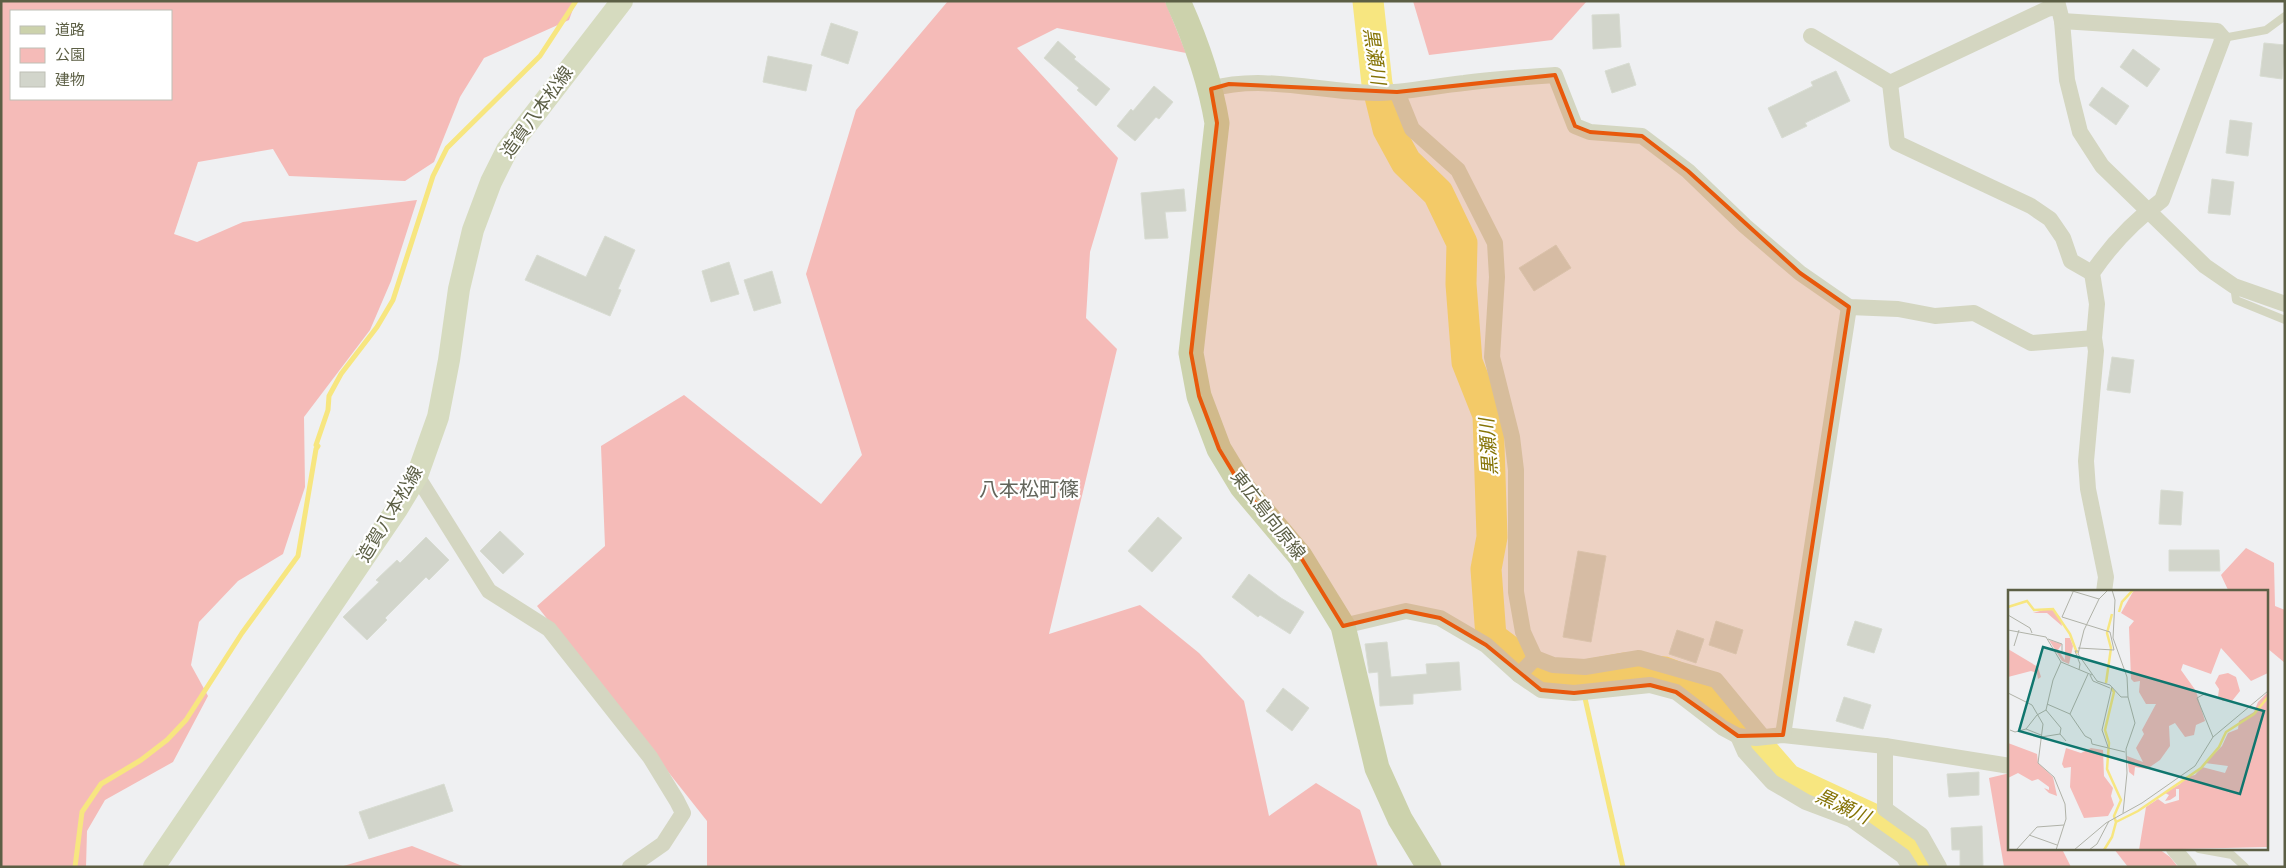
<svg xmlns="http://www.w3.org/2000/svg" width="2286" height="868" viewBox="0 0 2286 868" font-family="Jost,'Noto Sans JP',sans-serif">
<style>
.green{fill:#f5bbb8;fill-rule:evenodd}
.lines{fill:none;stroke-linecap:round;stroke-linejoin:round}
.stream{stroke:#f7e680;stroke-width:5}
.river{stroke:#f7e680;stroke-width:31}
.building{fill:#d2d5cb;stroke:#d8dcd2}
.service{stroke:#d4d6c1;stroke-width:8}
.minor{stroke:#d4d6c1;stroke-width:16}
.secondary{stroke:#d6dbbf;stroke-width:22}
.primary{stroke:#ccd2ac;stroke-width:25}
.marked{fill:#e8590c;fill-opacity:0.2;stroke:#e8590c;stroke-width:4;stroke-linejoin:round}
.labels{text-anchor:middle;stroke-width:4.5;stroke-linejoin:round;paint-order:stroke}
.street-label{font-size:18px;fill:#5c5f45;stroke:#fff}
.water-label{font-size:19px;font-style:italic;fill:#857305;stroke:#fff}
.quarter-label{font-size:20px;fill:#63655b;stroke:#fff}
.inset-river{fill:none;stroke:#f7e680;stroke-width:2.5}
.inset-road{fill:none;stroke:#b0b2a8;stroke-width:1}
.view{fill:#0f766e;fill-opacity:0.15;stroke:#0f766e;stroke-width:2.5}
.inset-edge{fill:none;stroke:#5c5f45;stroke-width:2.5}
</style>
<rect width="100%" height="100%" fill="#eff0f2"/>
<g class="green">
<path d="M1,1H576L569,20L484,58L460,97L434,162L405,181L289,176L273,149L198,162L174,234L197,242L243,222L417,200L391,281L370,330L304,417L305,487L283,554L238,581L199,622L191,665L208,696L173,762L105,800L87,831L86,867H1ZM171,11V99H11V11Z"/>
<path d="M948,1H1165L1186,53L1057,28L1017,48L1118,158L1090,252L1086,318L1117,349L1049,634L1140,605L1199,653L1244,701L1269,816L1316,783L1360,810L1378,867H707V821L537,606L605,546L601,446L684,395L821,504L862,455L806,274L856,110Z"/>
<path d="M1413,1H1587L1552,40L1429,55Z"/>
<path d="M2246,548L2274,563L2275,606L2285,610V663L2267,648V592H2229L2221,575Z"/>
<path d="M2010,773V849H2062L2071,867H2004L1989,778Z"/>
<path d="M412,846L465,867H340Z"/>
<path d="M2114,849H2159L2170,857L2178,867H2128Z"/>
</g>
<g class="lines">
<g class="stream">
<path d="M1580,676L1623,867"/>
<path d="M75,867L82,812L101,784L141,760L167,740L186,720L242,633L298,556L316,449L318,446L316,445L328,410L329,396L341,374L377,327L393,300L433,176L447,148L540,56L576,1"/>
</g>
<g class="river">
<path d="M1368,1L1377,84L1388,129L1406,162L1438,193L1462,243L1461,284L1467,362L1488,415L1492,537L1486,569L1491,637L1537,672L1580,676L1625,668L1664,672L1705,688L1716,696L1742,728"/>
<path d="M1760,748L1787,779L1899,831L1923,867"/>
</g>
</g>
<g class="building">
<path d="M1619,14L1621,47L1593,49L1592,15Z"/>
<path d="M831,23L858,32L848,64L821,55Z"/>
<path d="M1058,41L1076,57L1074,59L1110,89L1096,106L1077,90L1079,88L1044,58Z"/>
<path d="M2264,43L2285,45L2282,79L2260,76Z"/>
<path d="M2133,49L2160,69L2147,87L2120,67Z"/>
<path d="M768,56L812,65L806,91L763,82Z"/>
<path d="M1629,63L1636,85L1612,93L1605,71Z"/>
<path d="M1836,71L1850,101L1805,123L1807,126L1782,138L1768,108L1813,86L1811,82Z"/>
<path d="M1154,86L1173,102L1159,119L1156,117L1135,141L1117,126L1131,109L1133,111Z"/>
<path d="M2102,87L2129,106L2116,125L2089,105Z"/>
<path d="M2230,120L2252,123L2248,156L2226,153Z"/>
<path d="M2212,179L2234,182L2230,215L2208,213Z"/>
<path d="M1184,189L1186,211L1165,212L1168,238L1145,239L1141,193Z"/>
<path d="M605,236L635,250L618,289L621,290L610,316L525,280L537,255L586,277Z"/>
<path d="M1556,245L1571,268L1534,291L1519,268Z"/>
<path d="M729,262L739,294L711,302L702,271Z"/>
<path d="M772,271L781,303L754,311L744,280Z"/>
<path d="M2112,357L2134,360L2130,393L2107,390Z"/>
<path d="M2161,490L2183,492L2181,525L2159,524Z"/>
<path d="M1158,517L1182,538L1152,572L1128,551Z"/>
<path d="M500,531L524,554L503,574L480,551Z"/>
<path d="M426,537L449,560L429,580L426,577L385,618L387,620L367,640L343,617L379,582L376,580L397,560L400,563Z"/>
<path d="M2169,550H2219L2220,571H2169Z"/>
<path d="M1578,551L1606,556L1591,642L1563,637Z"/>
<path d="M1249,574L1281,598L1304,612L1290,634L1260,615L1258,617L1232,597Z"/>
<path d="M1716,621L1743,630L1736,654L1709,645Z"/>
<path d="M1855,621L1882,629L1874,653L1847,645Z"/>
<path d="M1677,630L1704,639L1696,663L1669,654Z"/>
<path d="M1387,642L1391,677L1427,674L1426,664L1459,662L1461,690L1413,694V704L1380,706L1378,672L1369,673L1365,644Z"/>
<path d="M1283,688L1309,708L1292,731L1266,711Z"/>
<path d="M1844,697L1871,705L1863,729L1836,721Z"/>
<path d="M1979,772V795L1949,797L1947,774Z"/>
<path d="M444,784L453,811L369,839L359,812Z"/>
<path d="M1982,826L1983,867H1960V850H1952L1951,828Z"/>
</g>
<g class="lines">
<g class="service">
<path d="M2223,38L2266,30L2285,16"/>
<path d="M2234,286L2236,300L2285,320"/>
<path d="M2199,849L2232,855L2245,867"/>
</g>
<g class="minor">
<path d="M2057,1L2062,21L2067,80L2080,132L2102,166L2205,266L2234,286L2285,304"/>
<path d="M2062,21L2217,31L2223,38L2162,200C2135,220 2111,245 2092,273L2097,304L2094,338L2096,351L2086,461L2088,489L2106,577L2104,592"/>
<path d="M1811,36L1890,83L2047,9L2057,7"/>
<path d="M1890,83L1897,143L2031,206L2050,219L2063,238L2071,261L2092,273"/>
<path d="M1211,89C1263,74 1320,92 1374,93C1404,93 1434,86 1464,83C1494,79 1525,77 1555,75L1575,126L1590,132L1642,136L1688,171L1745,226L1800,273L1849,307L1898,309L1935,316L1974,313L2031,343L2094,338"/>
<path d="M1397,92L1412,129L1458,170L1495,243L1497,277L1492,357L1512,437L1516,470V592L1523,632L1535,658L1519,675"/>
<path d="M417,476L489,591L549,629L650,757L677,801L683,813L663,844L630,867"/>
<path d="M1343,626L1406,611L1440,618L1486,645L1519,675L1541,690L1574,693L1650,685L1676,692L1723,728L1738,736L1756,738L1783,735L1885,746L2010,766"/>
<path d="M1535,658L1553,665L1585,667L1639,658L1716,680L1763,737"/>
<path d="M1783,735L1849,307"/>
<path d="M1738,736L1745,752L1772,782L1806,802L1851,819L1903,856L1910,867"/>
<path d="M1885,746V809L1921,835L1939,867"/>
<path d="M2174,849L2189,867"/>
</g>
<path class="secondary" d="M154,867L397,509L417,476L438,417L449,360L459,289L473,230L491,182L507,150L622,1"/>
<path class="primary" d="M1178,1C1196,41 1210,80 1217,123L1191,353L1199,396L1219,449L1242,487L1300,556L1343,626L1377,768L1400,819L1429,867"/>
</g>
<path class="marked" d="M1555,75L1575,126L1590,132L1642,136L1688,171L1800,273L1849,307L1783,735L1738,736L1676,692L1650,685L1574,693L1541,690L1486,645L1440,618L1406,611L1343,626L1300,556L1242,487L1219,449L1199,396L1191,353L1217,123L1211,89L1229,84L1397,92Z"/>
<g class="labels">
<g class="street-label">
<text transform="translate(537 112) rotate(-54)" y="6">造賀八本松線</text>
<text transform="translate(390 514) rotate(-59)" y="6">造賀八本松線</text>
<text transform="translate(1268 515) rotate(52)" y="6">東広島向原線</text>
</g>
<g class="water-label">
<text transform="translate(1375 56) rotate(82)" y="7">黒瀬川</text>
<text transform="translate(1488 447) rotate(-94)" y="7">黒瀬川</text>
<text transform="translate(1843 806) rotate(25)" y="7">黒瀬川</text>
</g>
<g class="quarter-label">
<text x="1029" y="496">八本松町篠</text>
</g>
</g>
<g transform="translate(2008 590)">
<rect width="260" height="260" fill="#eff0f2"/>
<path d="M126,0H260V83L243,91L213,58L203,84L175,74L173,80L188,101L197,131L188,135L186,145L177,147L167,133L161,136L162,156L152,170L139,179L127,177L126,186L121,182L119,166L135,172L128,158L136,144L134,140L148,114H138L131,102L132,91L126,92L123,89L121,37L126,31L113,23ZM42,18L52,27L54,36L39,23H25ZM57,48H62L65,56L61,74L54,71L41,50L54,54L50,60L57,70ZM0,59L30,77L33,87L30,89L29,83L23,81L0,87ZM220,83L228,87L232,101L224,111H215L210,107L211,99L207,93L211,85ZM260,102V257L131,260L138,217L150,209L157,214L171,210V199H168V206L162,210L157,211L161,205L157,203L172,194L177,187L187,185L194,177L217,183L220,176L197,173L214,156L220,143L230,139L231,131L246,122L250,112ZM0,153L29,164L30,173L45,187L49,206L41,203L36,198L41,200V197L30,189L24,191L10,183L0,188ZM58,158L73,163L83,158L95,160L96,186L105,198L103,206L106,215L100,226L76,228L62,197L63,177L56,178L54,174Z" fill="#f5bbb8"/>
<path class="inset-river" d="M0,17L19,11L26,20L45,19L62,44L69,63M111,22L114,12L125,0M98,93L103,58L99,43L104,24M108,232L130,221L193,178L211,157L218,142L246,124L260,107M96,260L104,247L108,232L106,226L113,210L99,179L101,153L97,140L106,102L103,98"/>
<path class="inset-road" d="M2,0H25M61,0L91,9M100,0L91,9L76,40L70,64L89,91L102,95L113,107H120M104,0L107,10L105,48L119,87L120,107L127,133L118,159L119,183L115,223M65,2L54,27L102,42L106,60M0,25L22,38L24,43M0,40L38,47L53,72L84,85M40,49L54,54V61M6,56L11,40M70,58L106,60M70,61H67L72,74L71,80M82,85L85,91L102,98M0,103L24,115L35,134L30,173L46,187L57,214L58,229L48,260M198,103L189,108L205,147M39,114L62,124L77,146L83,149L84,154L117,162M38,120L53,138L52,144M62,124L80,84M2,140L7,142L18,139M33,145L18,139L29,125L38,120L45,90L53,72M33,147L52,144L58,151M100,157L94,140L104,97M21,245L49,255M8,260L29,237L56,235M53,260H75M66,260L98,233L134,213L187,176L205,147L260,101M81,260L89,254L101,231"/>
<path class="view" d="M35,57L256,121L232,204L11,141Z"/>
<rect width="260" height="260" class="inset-edge"/>
</g>
<rect width="2286" height="868" fill="none" stroke="#5c5f45" stroke-width="5"/>
<rect x="10" y="10" width="162" height="90" fill="#ffffff" stroke="#bebfb5"/>
<rect x="20" y="26" width="25" height="8" fill="#ccd2ac" stroke="#bebfb5"/>
<text x="55" y="35" font-size="15" fill="#5c5f45">道路</text>
<rect x="20" y="48" width="25" height="15" fill="#f5bbb8" stroke="#bebfb5"/>
<text x="55" y="60" font-size="15" fill="#5c5f45">公園</text>
<rect x="20" y="72" width="25" height="15" fill="#d2d5cb" stroke="#bebfb5"/>
<text x="55" y="85" font-size="15" fill="#5c5f45">建物</text>
</svg>
